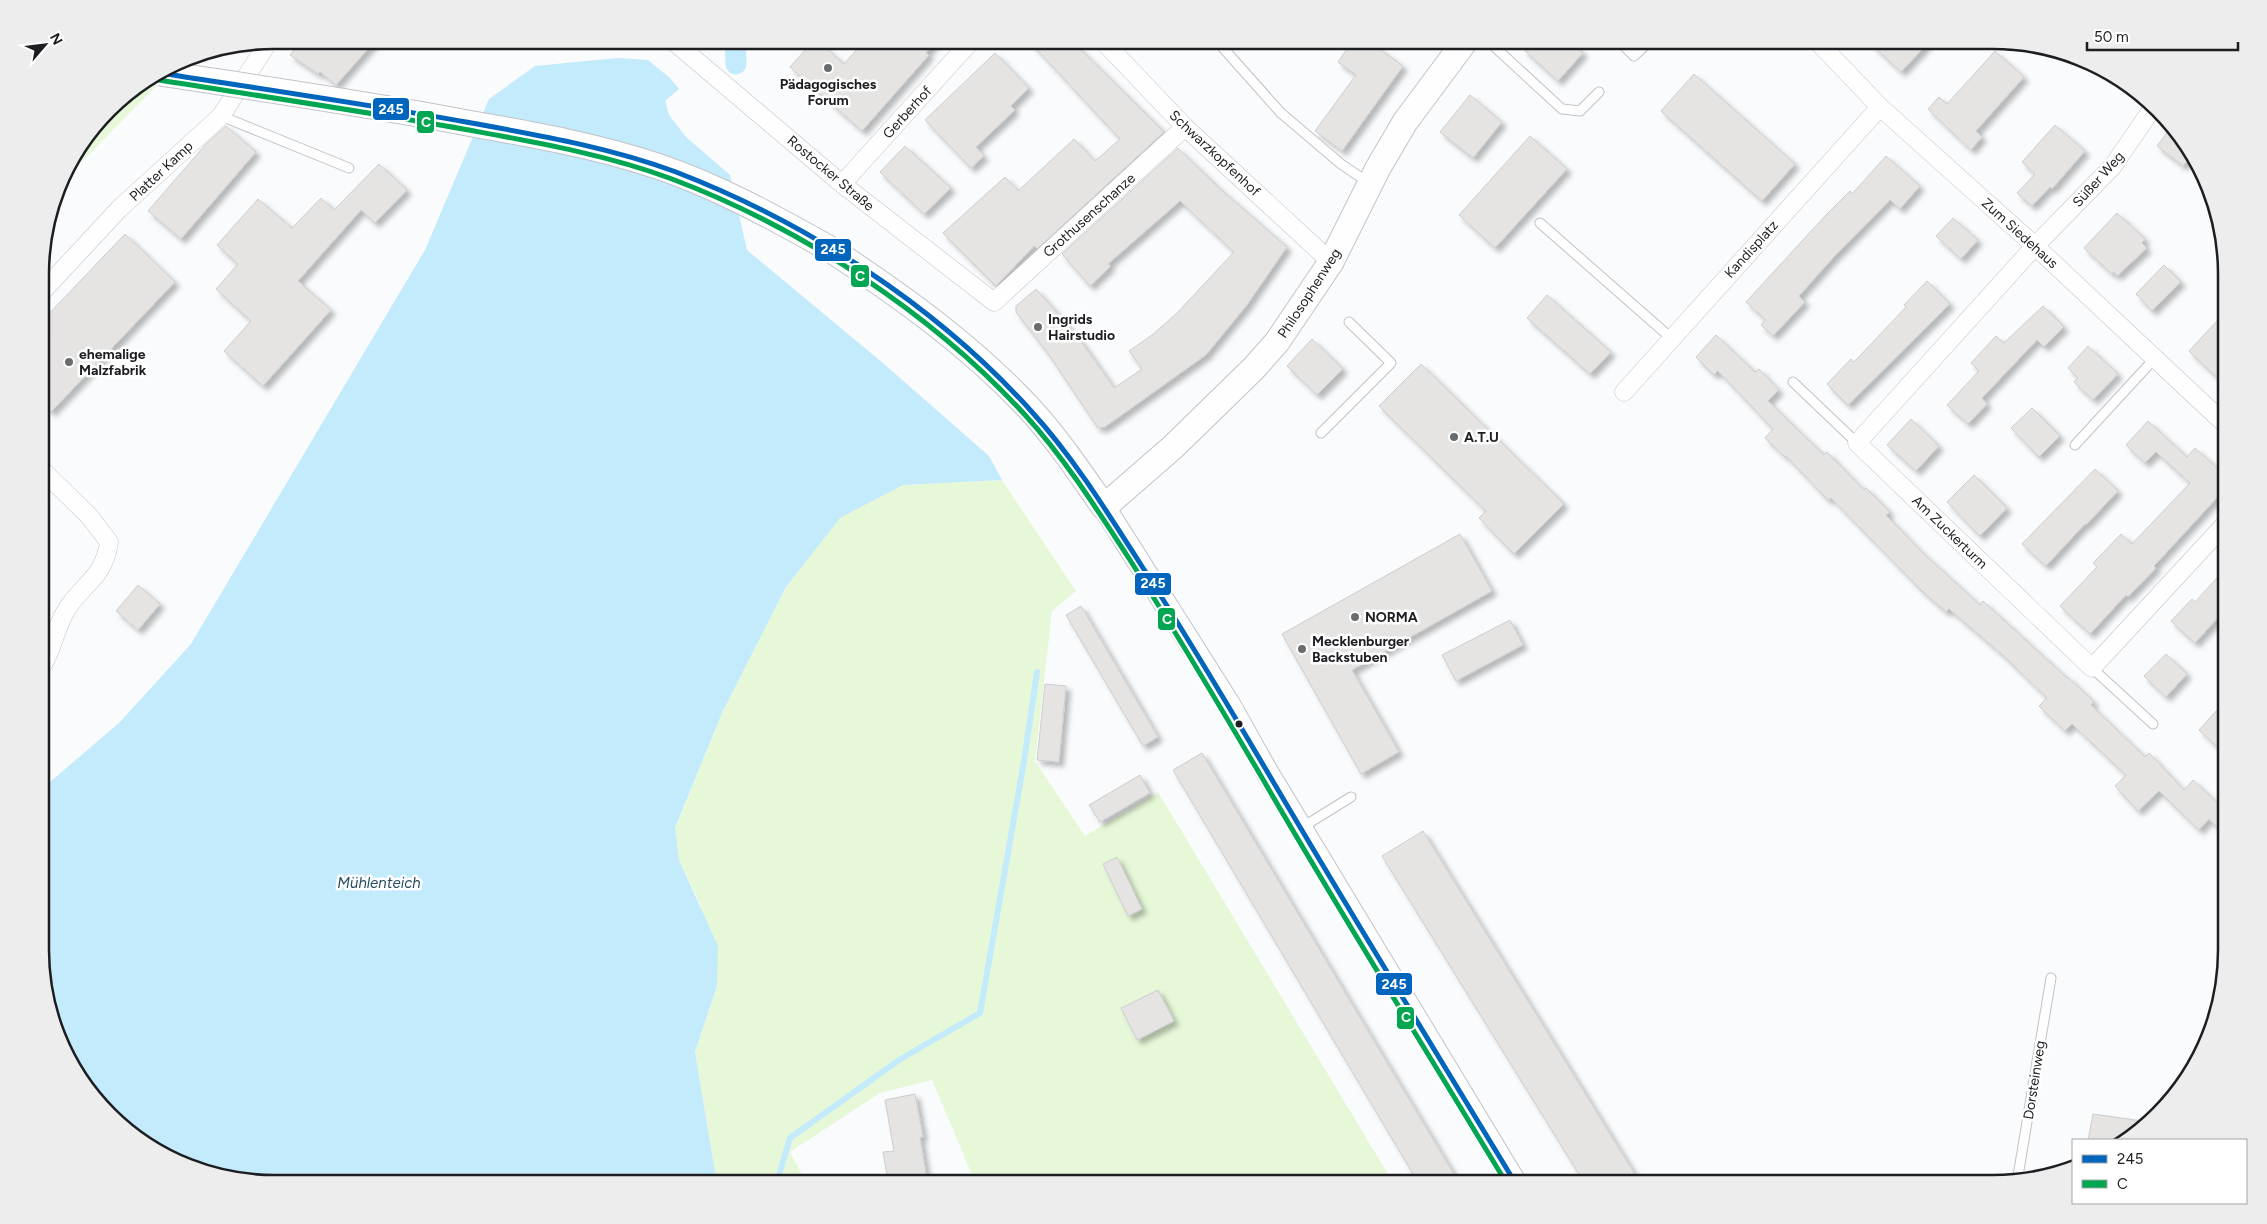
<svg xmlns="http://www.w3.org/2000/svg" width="2267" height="1224" viewBox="0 0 2267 1224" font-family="Figtree,sans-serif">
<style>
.green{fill:#e7f8d9}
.water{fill:#c4ebfc}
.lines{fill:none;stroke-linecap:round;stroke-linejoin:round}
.stream{stroke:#c4ebfc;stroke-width:6}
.canal{stroke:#c4ebfc;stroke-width:21}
.building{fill:#e5e4e3;stroke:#cecdcd;filter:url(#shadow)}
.service-casing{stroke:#c1c3c6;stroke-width:11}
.minor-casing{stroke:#c1c3c6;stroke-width:19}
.tertiary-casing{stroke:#c1c3c6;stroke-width:24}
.secondary-casing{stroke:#c1c3c6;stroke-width:27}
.service{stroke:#fefeff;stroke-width:9}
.minor{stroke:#fefeff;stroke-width:18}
.tertiary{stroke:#fefeff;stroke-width:22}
.secondary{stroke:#fefeff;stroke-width:25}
.secondary-bridge-casing{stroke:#c1c3c6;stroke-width:27;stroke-linecap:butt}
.secondary-bridge{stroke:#fefeff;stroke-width:25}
.bus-1-casing{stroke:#fff;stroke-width:9}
.bus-2-casing{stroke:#fff;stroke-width:9}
.bus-1{stroke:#0065bd;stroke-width:5}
.bus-2{stroke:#00a651;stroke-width:5}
.poi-dot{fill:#696b6f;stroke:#fff;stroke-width:2}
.bus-dot{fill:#1c1e22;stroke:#fff;stroke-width:2}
.labels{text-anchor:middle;stroke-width:5;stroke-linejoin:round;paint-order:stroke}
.poi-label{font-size:14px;font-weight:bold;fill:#1c1e22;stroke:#fff;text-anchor:start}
.street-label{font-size:14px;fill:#1c1e22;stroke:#fff}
.water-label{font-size:15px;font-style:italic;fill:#234d5e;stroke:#fff}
.rim{fill:none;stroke:#1c1e22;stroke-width:2.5}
.line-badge{stroke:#fff;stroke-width:2}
.badge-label{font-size:14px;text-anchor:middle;font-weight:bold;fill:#fff}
</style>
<defs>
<filter id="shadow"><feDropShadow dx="4.5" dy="4.5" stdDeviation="2.5" flood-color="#0004"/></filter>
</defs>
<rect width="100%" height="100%" fill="#f9fbfd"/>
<g class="green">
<path d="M160,73L168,74L61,183L64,170L120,98Z"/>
<path d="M1002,480L1076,591L1052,611L1035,761L1085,836L1158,792L1394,1184H976L932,1080L880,1093L790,1152L807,1184H717L695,1052L717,986L700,904L679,860L675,829L722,713L786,587L840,517L903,485Z"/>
</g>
<path class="water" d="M618,58L648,60L670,78L679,89L665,101L669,115L686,137L730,175L747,250L884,364L989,456L1002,480L903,485L840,518L786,587L722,713L675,828L679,860L718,946L717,986L695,1052L717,1184H274L170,1160L120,1126L80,1080L42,981V789L120,722L191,644L425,250L489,99L535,66Z"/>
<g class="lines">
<path class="stream" d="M779,1184V1175L790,1138L899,1060L980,1013L1024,761L1037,672"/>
<path class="canal" d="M735,40L736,64"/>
</g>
<g class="building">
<path d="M302,40H376L336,85L320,72L318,74L290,55Z"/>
<path d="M814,40H817L844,64L865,40H937L926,53L929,55L862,131L790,67Z"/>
<path d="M1028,40H1071L1164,132L1037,249L1034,246L996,286L943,233L1005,177L1018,191L1074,139L1095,161L1120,139Z"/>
<path d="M1353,40H1367L1403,66L1342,151L1315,131L1356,75L1338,62Z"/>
<path d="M1533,40H1569L1583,53L1558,81L1524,50Z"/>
<path d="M1867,40H1931L1901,72Z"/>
<path d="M1995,51L2024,77L1976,131L1982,137L1971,150L1928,109L1939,97L1947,104Z"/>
<path d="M995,53L1029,88L1011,106L1015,110L976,147L984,156L971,168L925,120Z"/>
<path d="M1694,74L1795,164L1762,201L1661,111Z"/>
<path d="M1470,95L1502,122L1473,158L1440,132Z"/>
<path d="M2055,125L2085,151L2052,189L2050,187L2032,206L2017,193L2035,174L2022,162Z"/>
<path d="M226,126L256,152L181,239L148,211L206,144Z"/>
<path d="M2172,126L2187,144L2192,155L2183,166L2157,146Z"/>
<path d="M1530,136L1567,169L1495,248L1459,215Z"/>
<path d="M905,146L951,188L924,214L880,172Z"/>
<path d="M1178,148L1218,187L1287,247L1247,305L1206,355L1105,427L1098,428L1049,355L1016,312V306L1036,289L1076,334L1114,388L1142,369L1129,351L1152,335L1176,314L1234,252L1180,201L1108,264L1111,266L1090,286L1062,254Z"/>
<path d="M1886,156L1920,186L1900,209L1890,200L1832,259L1799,296L1805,302L1773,336L1761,325L1766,320L1746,302L1825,216L1850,191L1852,194Z"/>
<path d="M379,164L407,190L375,223L361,210L298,281L331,310L263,386L224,351L251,321L216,289L238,264L217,245L258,199L292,228L321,198L334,210Z"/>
<path d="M2117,213L2145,239L2142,243L2147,248L2117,276L2114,272L2112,274L2084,248Z"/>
<path d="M1953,218L1978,240L1961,259L1936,236Z"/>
<path d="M125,234L175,282L51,412L41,402V322Z"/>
<path d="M2164,265L2181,282L2152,311L2136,294Z"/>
<path d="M1927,281L1950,304L1848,405L1827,384L1851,359L1854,362L1906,307L1904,305Z"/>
<path d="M1547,295L1611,352L1590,374L1527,318Z"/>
<path d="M2043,306L2064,327L2044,347L2037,340L1982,398L1987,404L1968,424L1947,405L1979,371L1971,363L1996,336L2004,343Z"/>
<path d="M2217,321L2225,330V385L2189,351Z"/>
<path d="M1716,335L1755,372L1759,369L1779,390L1768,401L1824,455L1827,452L1864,490L1866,488L1890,512L1886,515L1924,554L1980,605L1983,601L2067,678L2068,677L2094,702L2091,705L2145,757L2149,753L2184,790L2193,780L2227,812V838L2209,819L2199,830L2159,791L2138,811L2115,786L2126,775L2072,724L2065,731L2039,706L2047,698L2006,658L1949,609L1946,612L1923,592L1831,498L1828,500L1786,456L1785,457L1765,438L1773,429L1718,371L1714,375L1696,357Z"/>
<path d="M1312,339L1343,369L1317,395L1287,366Z"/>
<path d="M2088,346L2118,374L2093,400L2074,382L2078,378L2068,368Z"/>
<path d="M1421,364L1564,504L1514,554L1479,518L1486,511L1379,406Z"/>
<path d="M2032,408L2060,436L2039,457L2011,428Z"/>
<path d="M1911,419L1939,446L1916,471L1887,445Z"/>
<path d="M2148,421L2187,457L2195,448L2226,476V488L2154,566L2156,568L2128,597L2126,595L2090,634L2060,606L2097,567L2093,563L2121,534L2132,544L2190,483L2156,452L2145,463L2126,445Z"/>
<path d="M2095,469L2118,491L2086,525L2085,524L2046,566L2022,544Z"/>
<path d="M1974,475L2007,508L1980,536L1947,502Z"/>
<path d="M1460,534L1492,591L1352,670L1399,752L1361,774L1282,634Z"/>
<path d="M2226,568V609L2195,643L2171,621L2192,599L2195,602Z"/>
<path d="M138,585L160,604L138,630L116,611Z"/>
<path d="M1081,606L1158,737L1143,746L1066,615Z"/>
<path d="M1510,620L1523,645L1456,681L1442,655Z"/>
<path d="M2166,654L2187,674L2166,697L2144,676Z"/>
<path d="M1045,684L1066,686L1059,762L1037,760Z"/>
<path d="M2226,700V755L2199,730Z"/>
<path d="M1202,753L1383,1056L1460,1184H1419L1173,770Z"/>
<path d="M1140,775L1150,793L1100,822L1089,805Z"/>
<path d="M1423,831L1641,1184H1585L1382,856Z"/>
<path d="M1117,857L1142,909L1128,916L1103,864Z"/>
<path d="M1158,990L1174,1021L1137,1040L1121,1008Z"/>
<path d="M915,1094L923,1137H920L926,1174L888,1181L883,1152L894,1151L885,1100Z"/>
<path d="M2093,1114L2149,1122L2128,1140H2088Z"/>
</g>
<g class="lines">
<g class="service-casing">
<g id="service">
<path d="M1216,40L1281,113L1341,164L1369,183"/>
<path d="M1487,40L1562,109L1580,111L1599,92"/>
<path d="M1618,40L1634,56L1651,40"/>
<path d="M221,116L349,168"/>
<path d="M1540,223L1671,338"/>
<path d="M1793,382L1857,443"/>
<path d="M1321,433L1391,363L1349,322"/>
<path d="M2075,445L2155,358"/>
<path d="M2092,668L2153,724"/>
<path d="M1301,828L1351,797"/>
<path d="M2017,1182L2051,978"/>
</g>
</g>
<g class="minor-casing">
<g id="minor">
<path d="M672,40L842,184L994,302L1185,127"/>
<path d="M1102,40L1185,127L1331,262"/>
<path d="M1816,40L1880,107L2035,246L2226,425"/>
<path d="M2154,106L2113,166L2035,246L1857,443L2092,668L2226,523"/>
<path d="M842,184L972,40"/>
<path d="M41,293L119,209L221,116L269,41"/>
<path d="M1624,392L1880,107"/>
<path d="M41,469L89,516L109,542C104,580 80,584 64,614C55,631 52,651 41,668"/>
</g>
</g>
<g class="tertiary-casing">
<path id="tertiary" d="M1104,507L1230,706L1267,772L1516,1184"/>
</g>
<g class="secondary-casing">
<path id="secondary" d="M830,249C901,296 970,345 1028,407C1057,438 1080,473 1104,507L1173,447L1254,368L1277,342L1331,262L1378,168L1405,122L1466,40"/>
</g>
<use href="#service" class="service"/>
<use href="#minor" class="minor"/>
<use href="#tertiary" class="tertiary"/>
<use href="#secondary" class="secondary"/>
<g class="secondary-bridge-casing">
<path id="secondary-bridge" d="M160,73C264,89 369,104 473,124C535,135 597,146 657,166C717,186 775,218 830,249"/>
</g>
<use href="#secondary-bridge" class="secondary-bridge"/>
<g class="bus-1-casing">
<path id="bus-1" d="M160,73C262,89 365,104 466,122C537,135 609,147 676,172C808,223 937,306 1032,412C1072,456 1104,507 1136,557C1182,628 1225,700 1268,773C1349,911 1433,1047 1516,1184"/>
</g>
<g class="bus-2-casing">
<path id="bus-2" d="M159,80C260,96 362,111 463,129C534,142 605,154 672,179C802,228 933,314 1026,416C1066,460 1098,511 1130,560C1175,631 1218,703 1261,776C1340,913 1425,1048 1507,1184"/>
</g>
<use href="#bus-1" class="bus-1"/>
<use href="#bus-2" class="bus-2"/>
</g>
<g class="poi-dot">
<circle cx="828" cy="68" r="5"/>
<circle cx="1038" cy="327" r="5"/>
<circle cx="69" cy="362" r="5"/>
<circle cx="1454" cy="437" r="5"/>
<circle cx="1355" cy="617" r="5"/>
<circle cx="1302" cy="649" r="5"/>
</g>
<circle class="bus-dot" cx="1239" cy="724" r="4.5"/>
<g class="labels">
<g class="poi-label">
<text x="828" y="89" text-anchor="middle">Pädagogisches<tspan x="828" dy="16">Forum</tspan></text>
<text x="1048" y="324">Ingrids<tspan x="1048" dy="16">Hairstudio</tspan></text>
<text x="79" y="359">ehemalige<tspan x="79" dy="16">Malzfabrik</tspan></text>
<text x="1464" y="442">A.T.U</text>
<text x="1365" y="622">NORMA</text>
<text x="1312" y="646">Mecklenburger<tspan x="1312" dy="16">Backstuben</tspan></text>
</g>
<g class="street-label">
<text transform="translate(907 112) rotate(-48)" y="5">Gerberhof</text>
<text transform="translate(1215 153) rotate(43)" y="5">Schwarzkopfenhof</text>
<text transform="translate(161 171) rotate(-43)" y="5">Platter Kamp</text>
<text transform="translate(831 173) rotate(40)" y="5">Rostocker Straße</text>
<text transform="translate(2098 179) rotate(-48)" y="5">Süßer Weg</text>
<text transform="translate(1089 215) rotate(-42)" y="5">Grothusenschanze</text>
<text transform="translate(2020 233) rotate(42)" y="5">Zum Siedehaus</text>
<text transform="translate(1751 249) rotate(-48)" y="5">Kandisplatz</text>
<text transform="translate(1309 293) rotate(-57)" y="5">Philosophenweg</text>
<text transform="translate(1950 532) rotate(44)" y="5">Am Zuckerturm</text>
<text transform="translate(2034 1080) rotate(-81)" y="5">Dorsteinweg</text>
</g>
<g class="water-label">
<text x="379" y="888">Mühlenteich</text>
</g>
</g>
<path d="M0 0H2267V1224H0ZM274 49H1993A225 225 0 0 1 2218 274V950A225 225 0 0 1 1993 1175H274A225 225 0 0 1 49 950V274A225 225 0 0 1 274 49Z" fill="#ededed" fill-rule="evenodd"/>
<path class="rim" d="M274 49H1993A225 225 0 0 1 2218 274V950A225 225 0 0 1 1993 1175H274A225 225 0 0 1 49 950V274A225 225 0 0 1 274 49Z"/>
<g class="line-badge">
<rect x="372" y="97" width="38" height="24" rx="5" fill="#0065bd"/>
<rect x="416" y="110" width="19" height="24" rx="5" fill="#00a651"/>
<rect x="814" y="238" width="38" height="24" rx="5" fill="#0065bd"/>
<rect x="850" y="264" width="20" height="24" rx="5" fill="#00a651"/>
<rect x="1134" y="572" width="38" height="24" rx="5" fill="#0065bd"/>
<rect x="1157" y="607" width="19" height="24" rx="5" fill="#00a651"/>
<rect x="1375" y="972" width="38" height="24" rx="5" fill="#0065bd"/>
<rect x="1396" y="1006" width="19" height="24" rx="5" fill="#00a651"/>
</g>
<g class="badge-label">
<text x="391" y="114">245</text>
<text x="426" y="127">C</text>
<text x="833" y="254">245</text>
<text x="860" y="281">C</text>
<text x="1153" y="588">245</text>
<text x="1167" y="624">C</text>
<text x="1394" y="989">245</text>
<text x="1406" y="1022">C</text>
</g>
<rect x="2072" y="1139" width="175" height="65" fill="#ffffff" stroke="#a4a5a7"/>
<rect x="2082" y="1155" width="25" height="8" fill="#0065bd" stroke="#a4a5a7"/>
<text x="2117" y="1164" font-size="15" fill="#1c1e22">245</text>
<rect x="2082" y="1180" width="25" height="8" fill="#00a651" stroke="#a4a5a7"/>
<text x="2117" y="1189" font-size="15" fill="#1c1e22">C</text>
<g transform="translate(45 45) rotate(62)" stroke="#ffffff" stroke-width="4" paint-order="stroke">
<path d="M0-4L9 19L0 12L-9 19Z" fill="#1c1e22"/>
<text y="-8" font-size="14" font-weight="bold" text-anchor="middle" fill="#1c1e22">N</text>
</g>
<path d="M2087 42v8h151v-8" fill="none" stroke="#1c1e22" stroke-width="2.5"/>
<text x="2094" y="42" font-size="15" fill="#1c1e22" stroke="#ffffff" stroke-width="4" paint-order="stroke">50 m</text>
</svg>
